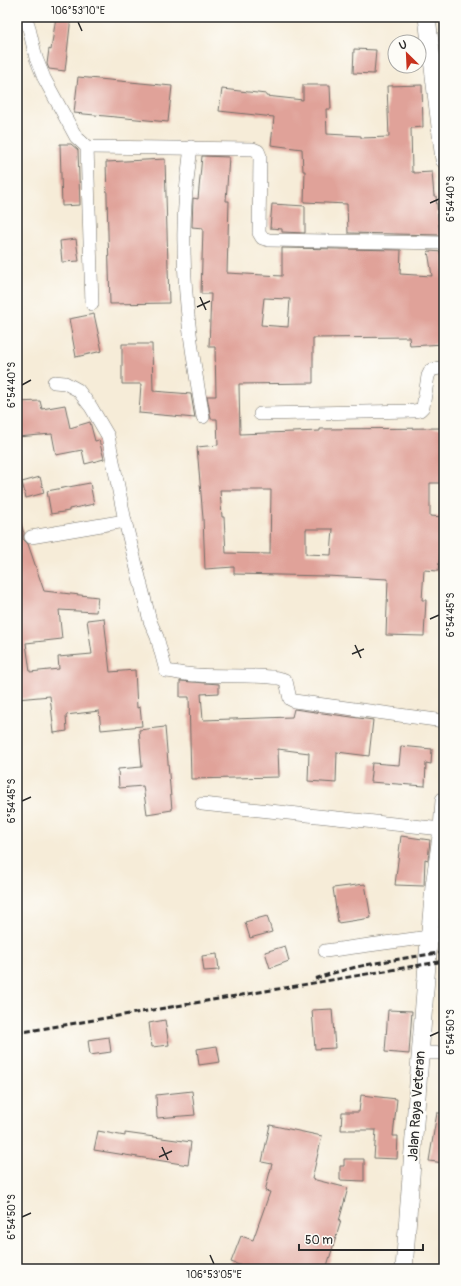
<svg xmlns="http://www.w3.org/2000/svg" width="461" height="1286" viewBox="0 0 461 1286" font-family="Pangolin,sans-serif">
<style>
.building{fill:#e0a299;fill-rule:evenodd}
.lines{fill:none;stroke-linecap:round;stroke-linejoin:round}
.minor-casing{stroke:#726f68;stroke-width:14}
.tertiary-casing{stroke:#726f68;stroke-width:18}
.minor{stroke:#fff;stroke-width:13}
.tertiary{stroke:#fff;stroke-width:17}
.rail{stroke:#2b2b2b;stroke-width:3;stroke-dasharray:6 3;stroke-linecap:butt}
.ticks{fill:none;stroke:#2b2b2b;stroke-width:1.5}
.labels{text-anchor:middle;stroke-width:3.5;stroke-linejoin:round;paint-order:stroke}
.street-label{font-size:14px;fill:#2b2b2b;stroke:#fdfcf7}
.neatline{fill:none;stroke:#2b2b2b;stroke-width:1.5}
.ticks-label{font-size:10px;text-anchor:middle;fill:#2b2b2b}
</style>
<rect width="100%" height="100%" fill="#fdfcf7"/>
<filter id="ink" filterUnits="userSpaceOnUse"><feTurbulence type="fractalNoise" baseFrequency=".025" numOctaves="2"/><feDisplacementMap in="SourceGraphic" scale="8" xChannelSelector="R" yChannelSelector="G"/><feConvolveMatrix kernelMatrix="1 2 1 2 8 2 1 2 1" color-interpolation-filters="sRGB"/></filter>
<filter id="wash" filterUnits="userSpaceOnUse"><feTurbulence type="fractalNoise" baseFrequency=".012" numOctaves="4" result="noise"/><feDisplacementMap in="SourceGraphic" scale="16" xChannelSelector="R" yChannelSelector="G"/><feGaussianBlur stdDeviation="0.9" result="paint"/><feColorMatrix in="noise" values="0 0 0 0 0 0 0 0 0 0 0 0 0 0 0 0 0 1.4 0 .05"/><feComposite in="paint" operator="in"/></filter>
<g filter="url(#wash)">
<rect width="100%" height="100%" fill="#f6ecd8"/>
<g id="blocks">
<g class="building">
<path d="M56,17H71L65,71L49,69L47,64L49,49L51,50Z"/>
<path d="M354,49L376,50L374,74L353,73Z"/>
<path d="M78,77L172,86L168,122L74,113Z"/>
<path d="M303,85H330L331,109H326L327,134L361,136V138L389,137L387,86L422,85L423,127L411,128L412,172H414V173L432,172L434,196H436L440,235L348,233L347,204L304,202L305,171H303L302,149L271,145L274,117L219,111L222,89L266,94V96L303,100Z"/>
<path d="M60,144H71L78,150L80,205L62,206Z"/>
<path d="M202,156L229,157L226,201H229L227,273L282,276V248L401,250L400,274L432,276L428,251L444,252V344L410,346L409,337L313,338V383L239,384L240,434L320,431V429L444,428V483H430V516L444,517V525L438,571L424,570L422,600H426L424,636L386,635L388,579L326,576L234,574V567L205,569L203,518L197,447L218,445L217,419H211L207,396H216L215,347H209L211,294H201L203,228L192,227L193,198L198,199ZM264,298L290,299L288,327L261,325ZM220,490H271L270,554L226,553L224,517H222ZM306,529H333L331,555L306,554Z"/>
<path d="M165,159L169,303L110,304L106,162Z"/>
<path d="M272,204L305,206V233L282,232V229L270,228Z"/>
<path d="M76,239L79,261L62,262L60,241Z"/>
<path d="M94,314L102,351L76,357L69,319Z"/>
<path d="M122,344H152L153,391L191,394L195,418L139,413L141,384H122Z"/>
<path d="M40,401L42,409L65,405L70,428L90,422L95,441L99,440L104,459L85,464L82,450L56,455L52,434L17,437V402Z"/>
<path d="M40,477L44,493L26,498L22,482Z"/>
<path d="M90,483L94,504L69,509V511L51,514L47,491Z"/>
<path d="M17,519H19L24,533L23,539L28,544L44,591L98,597L96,612L59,610L62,639L26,643L30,672L59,669L58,657L92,654L87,620L104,618L110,672L135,670L137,708L140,707L142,726L101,730L99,711L66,715L67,731L54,733L50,696L17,699Z"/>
<path d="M180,681L219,684V693L201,694L203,720L292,717L294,709L373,720L369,756L337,752L336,783L308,781L309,753L278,749L279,777L191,779L189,697H180Z"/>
<path d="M165,727L172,810L147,814L143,786L119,788L118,769L142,767L139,730Z"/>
<path d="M401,746L432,749L431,764L426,763L425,786L370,782L372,763L399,765Z"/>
<path d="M401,836L430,840L428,860L425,859L424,886L395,885Z"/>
<path d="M365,884L371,918L338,923L333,888Z"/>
<path d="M267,916L272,932L250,938L245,922Z"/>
<path d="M285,946L289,961L270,968L265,952Z"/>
<path d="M217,954L219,970L204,971L202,956Z"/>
<path d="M332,1009L335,1048L315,1049L312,1010Z"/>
<path d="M388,1010L412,1011L409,1054L385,1052Z"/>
<path d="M165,1020L169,1045L152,1047L149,1023Z"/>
<path d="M109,1037L111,1052L90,1055L88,1040Z"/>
<path d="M217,1046L220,1062L199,1065L197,1049Z"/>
<path d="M192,1091L195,1115L157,1118L156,1095Z"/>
<path d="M361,1095L397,1099L393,1136H398L397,1159L374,1158L376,1130H341L342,1112H359Z"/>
<path d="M437,1113H444V1163L429,1161Z"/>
<path d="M270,1125L322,1136L312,1179L348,1188L339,1221H341L326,1269H250L231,1262L241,1236L253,1240L270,1192L265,1191L272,1164L262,1162Z"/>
<path d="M98,1131L125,1136V1133L191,1142L188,1165L94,1150Z"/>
<path d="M344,1159H364V1181L340,1180V1166H344Z"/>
</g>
</g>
</g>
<g filter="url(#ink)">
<use href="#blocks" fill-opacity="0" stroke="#726f68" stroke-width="1"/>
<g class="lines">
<g class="minor-casing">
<g id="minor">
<path d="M28,24L36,58L44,78L76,137L87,147L253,149L258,151L260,156L259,233L262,238L269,240L444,243"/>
<path d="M87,147L92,304"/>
<path d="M191,147C187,180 183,212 184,245C184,303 193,360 203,417"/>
<path d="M54,382L65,383L78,390L91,407L108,436L125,521L150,621L157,637L166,671C176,672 186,675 197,675C213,677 277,673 286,681L290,699L294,701L444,721"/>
<path d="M260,414L414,411L420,410L423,407L428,376L431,370L444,367"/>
<path d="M31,537L125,521"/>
<path d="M202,804L442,829"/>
<path d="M432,913L444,911"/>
<path d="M325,951L429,937"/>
<path d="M420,1053H444"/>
</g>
</g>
<g class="tertiary-casing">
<g id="tertiary">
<path d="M427,17L444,160"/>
<path d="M404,1269L427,964L434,886L442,829L444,800"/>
</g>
</g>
<use href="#minor" class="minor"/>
<use href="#tertiary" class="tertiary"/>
<g class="rail">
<path d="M315,979C356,964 401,959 444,952"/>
<path d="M17,1033L444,961"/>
</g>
</g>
</g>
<path class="ticks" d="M78,22L82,31M430,203L439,199M200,297L206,310M197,307L210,301M22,385L31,380M430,619L439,615M355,645L361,658M352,654L364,649M22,801L31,797M430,1036L439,1032M162,1147L168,1160M159,1157L172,1151M22,1217L31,1213M210,1255L214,1264"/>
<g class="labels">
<g class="street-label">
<text transform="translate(416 1106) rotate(-86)" y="5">Jalan Raya Veteran</text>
</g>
</g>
<rect width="461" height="1286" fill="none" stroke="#fdfcf7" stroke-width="44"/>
<g transform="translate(407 54) rotate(336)"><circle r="19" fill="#fdfcf7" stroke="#a9a8a5"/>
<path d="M0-3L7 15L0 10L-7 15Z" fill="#c8321e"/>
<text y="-6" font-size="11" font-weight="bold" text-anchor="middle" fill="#2b2b2b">U</text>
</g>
<path d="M299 1244v6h124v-6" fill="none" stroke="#2b2b2b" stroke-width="2"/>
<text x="305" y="1244" font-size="12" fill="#2b2b2b" stroke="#fdfcf7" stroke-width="3" paint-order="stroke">50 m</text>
<rect x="22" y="22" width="417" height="1242" class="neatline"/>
<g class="ticks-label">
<text x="78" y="14">106°53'10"E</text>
<text transform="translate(450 199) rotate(-90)" y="4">6°54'40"S</text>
<text transform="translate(11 385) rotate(-90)" y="4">6°54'40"S</text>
<text transform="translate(450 615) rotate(-90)" y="4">6°54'45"S</text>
<text transform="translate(11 801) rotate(-90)" y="4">6°54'45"S</text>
<text transform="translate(450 1032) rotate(-90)" y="4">6°54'50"S</text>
<text transform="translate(11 1217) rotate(-90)" y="4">6°54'50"S</text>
<text x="214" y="1278">106°53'05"E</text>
</g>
</svg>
